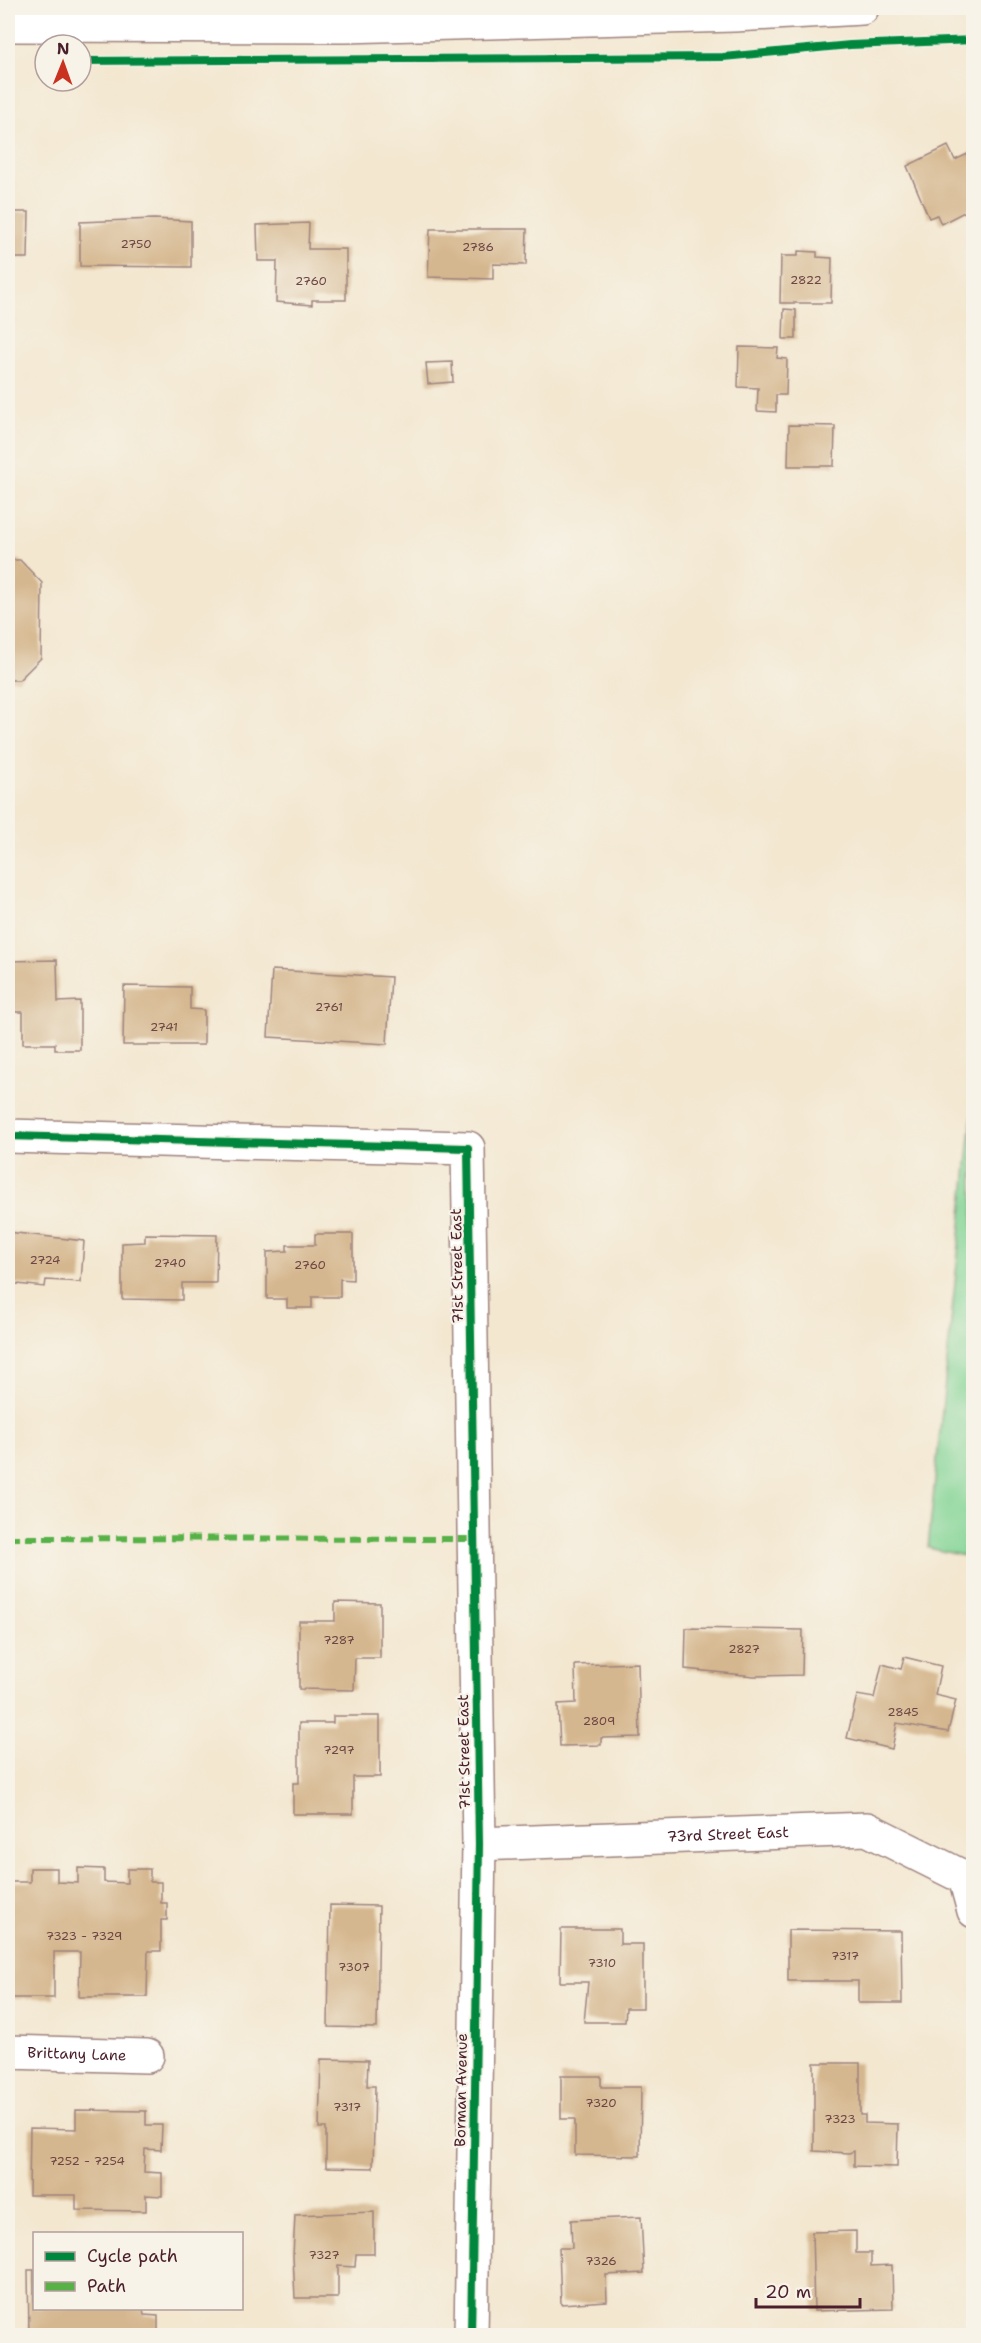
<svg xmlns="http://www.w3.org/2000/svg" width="981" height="2343" viewBox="0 0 981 2343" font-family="'Shantell Sans',sans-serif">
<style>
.green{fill:#82d495;stroke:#667a60;stroke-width:1.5}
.building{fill:#d5b78f}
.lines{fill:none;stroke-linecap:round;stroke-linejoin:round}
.street-casing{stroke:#9e837e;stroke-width:36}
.secondary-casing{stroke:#9e837e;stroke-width:36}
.street{stroke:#fff;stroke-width:33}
.secondary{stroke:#fff;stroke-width:33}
.quiet{stroke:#57b146;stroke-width:6;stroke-dasharray:12 6;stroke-linecap:butt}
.cycleway-casing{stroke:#f7f3e8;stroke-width:11}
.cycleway{stroke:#00873e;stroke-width:8}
.labels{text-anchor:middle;stroke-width:4.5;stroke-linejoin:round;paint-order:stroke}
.number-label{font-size:12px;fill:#6d4544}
.street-label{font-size:15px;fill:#4a1f2b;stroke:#f7f3e8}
</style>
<rect width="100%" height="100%" fill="#f7f3e8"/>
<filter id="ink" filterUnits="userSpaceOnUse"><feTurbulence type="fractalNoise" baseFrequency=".0167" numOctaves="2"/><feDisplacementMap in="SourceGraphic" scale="12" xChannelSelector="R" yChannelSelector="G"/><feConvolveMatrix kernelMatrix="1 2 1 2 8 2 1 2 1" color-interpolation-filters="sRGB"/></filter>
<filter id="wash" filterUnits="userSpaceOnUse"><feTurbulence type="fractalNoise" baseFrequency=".008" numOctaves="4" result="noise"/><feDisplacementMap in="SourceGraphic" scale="24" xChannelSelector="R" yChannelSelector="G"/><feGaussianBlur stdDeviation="1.35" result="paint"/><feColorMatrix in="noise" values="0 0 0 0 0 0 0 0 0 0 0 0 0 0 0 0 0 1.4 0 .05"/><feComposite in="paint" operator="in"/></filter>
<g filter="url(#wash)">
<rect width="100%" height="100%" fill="#f3e7d0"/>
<path class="green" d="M973,1107L974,1558H973L928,1548Z"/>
<g id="blocks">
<g class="building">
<path d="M948,146L955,160L974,151V207L941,224L937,215L929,218L907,166Z"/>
<path d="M8,212H29L28,258H8Z"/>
<path d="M154,219L191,221V267L80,266V222Z"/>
<path d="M309,223L308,249H346V300H312V305L276,302L277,261H258L257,225Z"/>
<path d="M430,229H527L526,265L493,264V279L428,277Z"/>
<path d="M798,251L817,252V257L832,258L831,303H780L781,256H798Z"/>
<path d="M784,309L796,310V339H783Z"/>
<path d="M739,347L778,348L777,358L787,359L786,395H776V412L757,411L758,388L738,387Z"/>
<path d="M452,362L453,382L428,384L426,363Z"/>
<path d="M789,425L835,426L834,466H788Z"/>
<path d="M8,560H20L42,583L41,658L19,680H8Z"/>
<path d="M57,960L58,1002L80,1001V1050H55V1044H23V1012H8V961Z"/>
<path d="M272,970L391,977L387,1044L268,1037Z"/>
<path d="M124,986L190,987V1009L204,1010V1045H123Z"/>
<path d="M8,1232L84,1241L81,1282L46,1280L45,1287L8,1283Z"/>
<path d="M145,1234L217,1235L216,1283H182V1300L122,1299V1243L145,1242Z"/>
<path d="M315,1234H353V1280L340,1279V1297H312V1308H287V1299H267V1252L287,1251V1245H315Z"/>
<path d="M335,1602L380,1603V1658H355L354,1690L299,1689V1621H335Z"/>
<path d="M686,1628L803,1630L802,1675L754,1676L685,1669Z"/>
<path d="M904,1657L941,1666L935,1695L956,1700L948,1732L897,1723L892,1749L847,1738L857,1695L874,1698L882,1664L901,1669Z"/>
<path d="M638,1663L640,1737L601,1738V1745L560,1746L558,1704L576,1703L575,1665Z"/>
<path d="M333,1716H380V1777H353V1814H293V1783H299V1723H333Z"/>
<path d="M30,1868H57V1882L78,1883V1868L104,1869V1882L127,1883V1869H150V1882H161V1903H167V1920H161V1951H148L147,1997H79L80,1952H54V1998H8V1882H30Z"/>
<path d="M330,1905L379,1906L377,2028L328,2027Z"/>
<path d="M561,1929H620V1944H643V2008H626L625,2022H584L588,1982H560Z"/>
<path d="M788,1930L901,1931L902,2003H858V1981H788Z"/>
<path d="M321,2059L368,2060L367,2086H375L373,2168L326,2167V2128H319Z"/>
<path d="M814,2063H860V2115H865V2123L898,2124L897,2167L854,2166V2151L849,2153L814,2151Z"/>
<path d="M561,2076H601V2087H641L640,2156L575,2155V2119H561Z"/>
<path d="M76,2110L146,2111V2125H162L161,2150L145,2149L144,2172L162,2173V2196L146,2195V2211L76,2210V2195H29L30,2128L76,2129Z"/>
<path d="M374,2212V2254H356L355,2267L338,2266V2298H295L293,2256L295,2215Z"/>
<path d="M641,2217L644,2273L606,2275L607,2301L561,2304L559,2248H572L571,2220Z"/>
<path d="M856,2231V2253H871V2266L892,2265L893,2309L814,2311L812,2232Z"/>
<path d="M28,2270H34V2308H143L144,2315L158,2316V2336H29Z"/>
</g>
</g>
</g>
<g filter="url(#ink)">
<use href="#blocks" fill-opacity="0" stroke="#9e837e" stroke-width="1.5"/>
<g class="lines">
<g class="street-casing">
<g id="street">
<path d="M8,1136L468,1148L479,1844L471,2336"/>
<path id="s1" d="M479,1844L867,1829L965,1878L974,1911"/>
<path id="s2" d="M8,2052L147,2056"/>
</g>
</g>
<g class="secondary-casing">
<path id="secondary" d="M8,25L345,26L734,15L862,8"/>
</g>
<use href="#street" class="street"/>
<use href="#secondary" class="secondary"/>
<path class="quiet" d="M8,1538L474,1539"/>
<g class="cycleway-casing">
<g id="cycleway">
<path d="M81,61L723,57L850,45L974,40"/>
<path d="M8,1136L468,1148L479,1844L471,2336"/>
</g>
</g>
<use href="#cycleway" class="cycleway"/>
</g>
</g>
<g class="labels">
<g class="number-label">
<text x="136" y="248">2750</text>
<text x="478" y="251">2786</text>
<text x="806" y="284">2822</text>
<text x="311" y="285">2760</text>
<text x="329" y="1011">2761</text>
<text x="164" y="1031">2741</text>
<text x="45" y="1264">2724</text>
<text x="170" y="1267">2740</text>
<text x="310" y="1269">2760</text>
<text x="339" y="1644">7287</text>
<text x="744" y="1653">2827</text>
<text x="903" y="1716">2845</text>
<text x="599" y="1725">2809</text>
<text x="339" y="1754">7297</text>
<text x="84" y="1940">7323 - 7329</text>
<text x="845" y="1960">7317</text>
<text x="602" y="1967">7310</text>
<text x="354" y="1971">7307</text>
<text x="601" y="2107">7320</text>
<text x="347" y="2111">7317</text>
<text x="840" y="2123">7323</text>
<text x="87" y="2165">7252 - 7254</text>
<text x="324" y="2259">7327</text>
<text x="601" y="2265">7326</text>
</g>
<g class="street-label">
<text transform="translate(457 1266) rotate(-91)" y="5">71st Street East</text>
<text transform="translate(464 1752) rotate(-91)" y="5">71st Street East</text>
<text dy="5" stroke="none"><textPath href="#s1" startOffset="249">73rd Street East</textPath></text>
<text dy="5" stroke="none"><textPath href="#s2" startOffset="69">Brittany Lane</textPath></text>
<text transform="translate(461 2090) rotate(-89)" y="5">Borman Avenue</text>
</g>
</g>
<rect width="981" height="2343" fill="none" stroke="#f7f3e8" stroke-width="30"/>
<rect x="33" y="2232" width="210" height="78" fill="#f7f3e8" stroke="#b29e9c" stroke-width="1.5"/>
<rect x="45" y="2252" width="30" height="9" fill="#00873e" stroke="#b29e9c" stroke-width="1.5"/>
<text x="87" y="2262" font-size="18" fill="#4a1f2b">Cycle path</text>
<rect x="45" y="2282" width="30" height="9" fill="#57b146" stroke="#b29e9c" stroke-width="1.5"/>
<text x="87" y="2292" font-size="18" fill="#4a1f2b">Path</text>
<g transform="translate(63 63) rotate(1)"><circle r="28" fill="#f7f3e8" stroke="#b29e9c" stroke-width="1.5"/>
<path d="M0-4.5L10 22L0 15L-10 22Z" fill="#c8321e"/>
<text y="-9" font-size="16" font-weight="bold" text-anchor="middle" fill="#4a1f2b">N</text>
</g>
<path d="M756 2298v9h104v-9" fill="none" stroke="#4a1f2b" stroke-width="3"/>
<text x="765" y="2298" font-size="18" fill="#4a1f2b" stroke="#f7f3e8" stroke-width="4.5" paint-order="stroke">20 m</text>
</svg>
